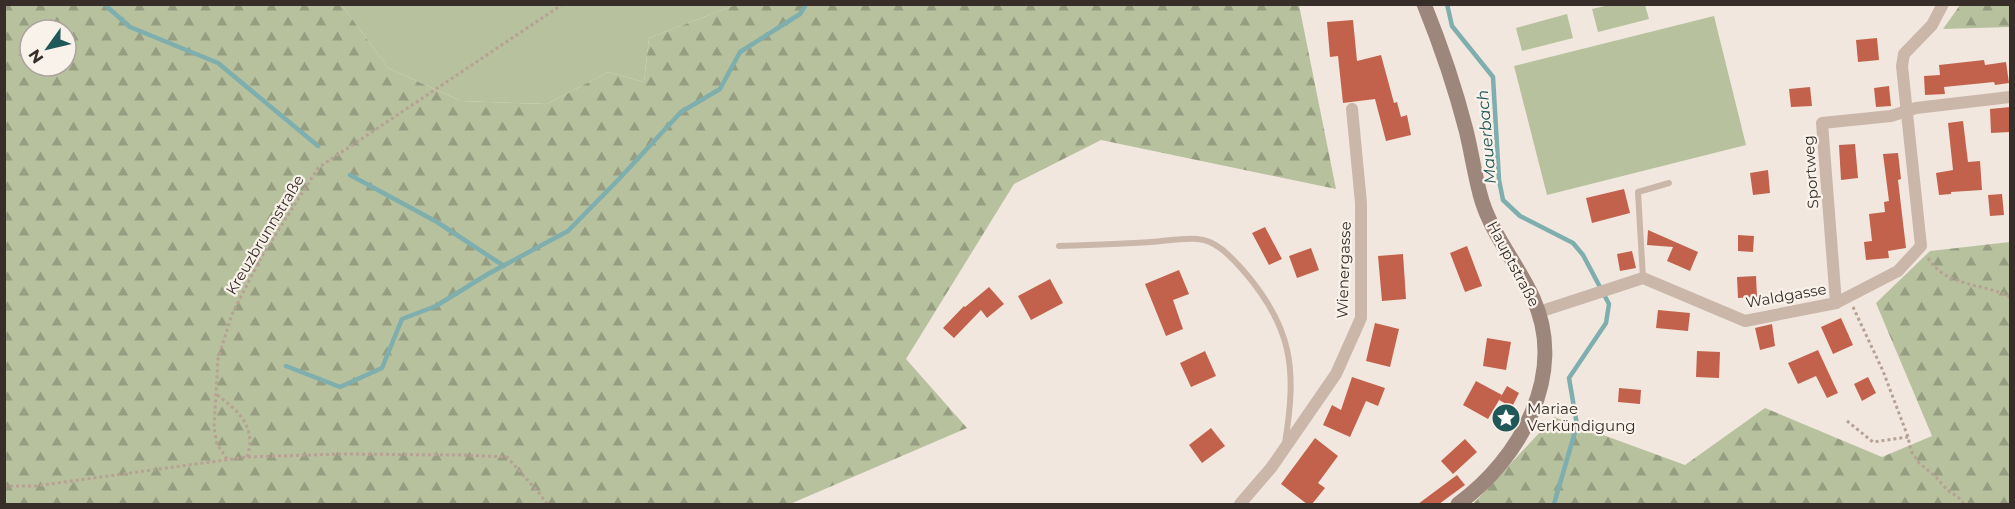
<svg xmlns="http://www.w3.org/2000/svg" width="2015" height="509" viewBox="0 0 2015 509" font-family="Montserrat,sans-serif">
<style>
.grass{fill:#b7c19e}
.forest{fill:url(#forest-firs);fill-rule:evenodd}
.lines{fill:none;stroke-linecap:round;stroke-linejoin:round}
.stream{stroke:#7eaeae;stroke-width:4.5}
.building{fill:#c2624c}
.path{stroke:#b6a194;stroke-width:3;stroke-dasharray:3 3;stroke-linecap:butt}
.service{stroke:#cab7aa;stroke-width:6}
.minor{stroke:#cab7aa;stroke-width:12}
.secondary{stroke:#9d867b;stroke-width:15}
.labels{text-anchor:middle;stroke-width:4.5;stroke-linejoin:round;paint-order:stroke}
.street-label{font-size:15px;fill:#372d29;stroke:#f9f2ea}
.poi-label{font-size:15px;fill:#372d29;stroke:#f9f2ea;text-anchor:start}
.water-label{font-size:16px;font-style:italic;fill:#205758;stroke:#f9f2ea}
</style>
<defs>
<pattern id="forest-firs" width="22" height="20" patternUnits="userSpaceOnUse" patternTransform="scale(1.5)"><rect width="22" height="20" fill="#b7c19e"/><path d="M5 1l3.5 6h-7zM16 11l3.5 6h-7z" fill="#969d81"/></pattern>
</defs>
<rect width="100%" height="100%" fill="#f2e7de"/>
<g class="grass">
<path d="M342,5H735L649,38L644,82L608,72L547,104L461,101L388,68Z"/>
<path d="M1609,5H1645L1649,19L1598,32L1592,9Z"/>
<path d="M1567,14L1573,38L1522,51L1516,28Z"/>
<path d="M1714,16L1746,145L1547,195L1514,66Z"/>
</g>
<g class="forest">
<path d="M4,5H342L388,68L461,101L547,104L608,72L644,82L649,38L735,5H1299L1336,189L1101,140L1014,184L906,359L967,428L790,504H5ZM30,30H66V66H30Z"/>
<path d="M1960,5H2010V27L1943,29Z"/>
<path d="M2010,242V504H1473L1554,417L1685,465L1765,408L1882,457L1932,436L1876,303L1930,251Z"/>
</g>
<g class="lines">
<g class="stream">
<path d="M104,4L130,27L218,63L318,146"/>
<path d="M1447,4L1452,26L1493,77L1499,180L1503,200L1520,216L1573,243L1583,255L1609,304L1606,323L1569,378L1577,425L1554,504"/>
<path d="M350,175L437,222L504,266"/>
<path d="M286,366L340,387L382,368L402,319L436,306L488,274L568,231L619,179L681,112L720,89L740,52L800,14L806,4"/>
</g>
</g>
<g class="building">
<path d="M1353,20L1357,61L1381,55L1394,103L1397,102L1401,117L1407,115L1411,135L1386,141L1375,99L1343,103L1338,56L1330,57L1327,22Z"/>
<path d="M1877,38L1879,60L1858,62L1856,40Z"/>
<path d="M1984,60L1985,65L2006,62L2009,83L1995,85L1994,82L1944,87L1945,94L1925,95L1924,76L1940,75L1939,65Z"/>
<path d="M1889,86L1891,106L1876,107L1874,88Z"/>
<path d="M1810,87L1812,106L1791,107L1789,89Z"/>
<path d="M2010,107V132L1991,133L1990,109Z"/>
<path d="M1963,121L1968,162L1980,161L1982,190L1951,192V194L1939,195L1936,173L1953,170L1948,123Z"/>
<path d="M1855,144L1858,178L1841,180L1839,145Z"/>
<path d="M1898,153L1901,179L1898,180L1906,248L1888,251L1889,258L1866,260L1864,242L1872,241L1869,214L1885,212L1884,202L1889,201L1883,154Z"/>
<path d="M1768,170L1770,193L1753,195L1750,173Z"/>
<path d="M1624,189L1630,213L1592,223L1586,198Z"/>
<path d="M2002,194L2004,215L1990,216L1988,195Z"/>
<path d="M1265,227L1282,259L1269,265L1252,233Z"/>
<path d="M1648,230L1698,252L1690,271L1667,261L1673,247L1647,245Z"/>
<path d="M1738,235L1754,236L1753,252L1738,251Z"/>
<path d="M1467,246L1482,286L1465,292L1450,253Z"/>
<path d="M1311,248L1319,270L1297,278L1289,256Z"/>
<path d="M1632,251L1636,268L1620,271L1617,254Z"/>
<path d="M1403,254L1406,299L1382,301L1378,256Z"/>
<path d="M1179,270L1189,294L1173,300L1183,329L1166,336L1145,284Z"/>
<path d="M1756,276L1757,297L1738,298L1737,277Z"/>
<path d="M1050,279L1063,303L1031,320L1018,296Z"/>
<path d="M989,287L1004,304L987,318L981,310L954,338L943,328L964,306L965,307Z"/>
<path d="M1658,310L1690,313L1688,331L1656,328Z"/>
<path d="M1841,318L1853,345L1833,354L1821,327Z"/>
<path d="M1375,323L1399,329L1390,367L1366,361Z"/>
<path d="M1772,324L1775,346L1760,350L1755,328Z"/>
<path d="M1487,338L1511,342L1506,370L1483,366Z"/>
<path d="M1818,350L1838,393L1827,398L1816,376L1798,384L1788,363Z"/>
<path d="M1205,351L1216,376L1191,387L1180,363Z"/>
<path d="M1697,351L1720,352L1719,378L1696,377Z"/>
<path d="M1352,377L1385,388L1378,406L1366,401L1350,437L1323,425L1332,405L1341,410Z"/>
<path d="M1868,377L1876,393L1862,401L1854,384Z"/>
<path d="M1476,381L1502,395L1488,419L1463,405Z"/>
<path d="M1507,386L1519,393L1512,407L1499,400Z"/>
<path d="M1619,388L1641,390L1640,404L1618,402Z"/>
<path d="M1211,428L1225,446L1202,463L1189,445Z"/>
<path d="M1315,438L1338,456L1318,483L1325,488L1312,504H1307L1281,484Z"/>
<path d="M1465,439L1477,452L1453,474L1441,461Z"/>
<path d="M1457,475L1465,485L1439,504H1418Z"/>
</g>
<g class="lines">
<g class="path">
<path d="M1928,258C1945,287 1984,283 2010,297"/>
<path d="M1853,307L1883,371L1908,437L1911,451L1919,463L1936,477L1947,490L1958,497L1964,504"/>
<path d="M217,395C239,411 257,428 247,457"/>
<path d="M1847,421L1873,442L1908,437"/>
<path d="M227,459L217,444L214,427L218,359L232,314L262,256L318,168L563,4"/>
<path d="M4,486H35L247,457L342,454L460,455L507,457L539,493L547,504"/>
</g>
<g class="service">
<path d="M1059,246C1090,245 1121,244 1151,242C1166,241 1182,238 1197,239C1216,240 1230,256 1242,269C1293,327 1297,369 1285,443"/>
<path d="M1643,278L1638,192L1669,183"/>
</g>
<g class="minor">
<path d="M1836,303L1822,123L1891,116L1916,108L2010,97"/>
<path d="M1539,312L1643,278L1745,321L1836,303L1898,271L1921,246L1902,66L1904,54L1932,25L1943,4"/>
<path d="M1240,504L1271,468L1336,374L1361,318V203L1352,109"/>
</g>
<path class="secondary" d="M1424,4C1441,46 1455,87 1466,130C1472,154 1475,178 1482,201C1493,236 1518,265 1533,298C1568,374 1520,459 1458,504"/>
</g>
<defs>
<g id="sight-disc" transform="scale(1.5)"><circle r="9.5" fill="#205758" stroke="#f9f2ea"/><path d="M0-6L1.8-2.2L6-1.7L2.9 1.2L3.7 5.4L0 3.3L-3.7 5.4L-2.9 1.2L-6-1.7L-1.8-2.2Z" fill="#fff"/></g>
</defs>
<g fill-rule="evenodd">
<use href="#sight-disc" x="1506" y="418"/>
</g>
<g class="labels">
<g class="street-label">
<text transform="translate(1811 172) rotate(-94)" y="5">Sportweg</text>
<text transform="translate(265 235) rotate(-59)" y="5">Kreuzbrunnstraße</text>
<text transform="translate(1513 264) rotate(62)" y="5">Hauptstraße</text>
<text transform="translate(1344 270) rotate(-88)" y="5">Wienergasse</text>
<text transform="translate(1786 296) rotate(-10)" y="5">Waldgasse</text>
</g>
<g class="poi-label">
<text x="1527" y="414">Mariae<tspan x="1527" dy="17">Verkündigung</tspan></text>
</g>
<g class="water-label">
<text transform="translate(1486 137) rotate(-95)" y="6">Mauerbach</text>
</g>
</g>
<rect width="2015" height="509" fill="none" stroke="#372d29" stroke-width="12"/>
<g transform="translate(48 48) rotate(236)"><circle r="28" fill="#f9f2ea" stroke="#aba39d" stroke-width="1.5"/>
<path d="M0-4.5L10 22L0 15L-10 22Z" fill="#205758"/>
<text y="-9" font-size="16" font-weight="bold" text-anchor="middle" fill="#372d29">N</text>
</g>
</svg>
